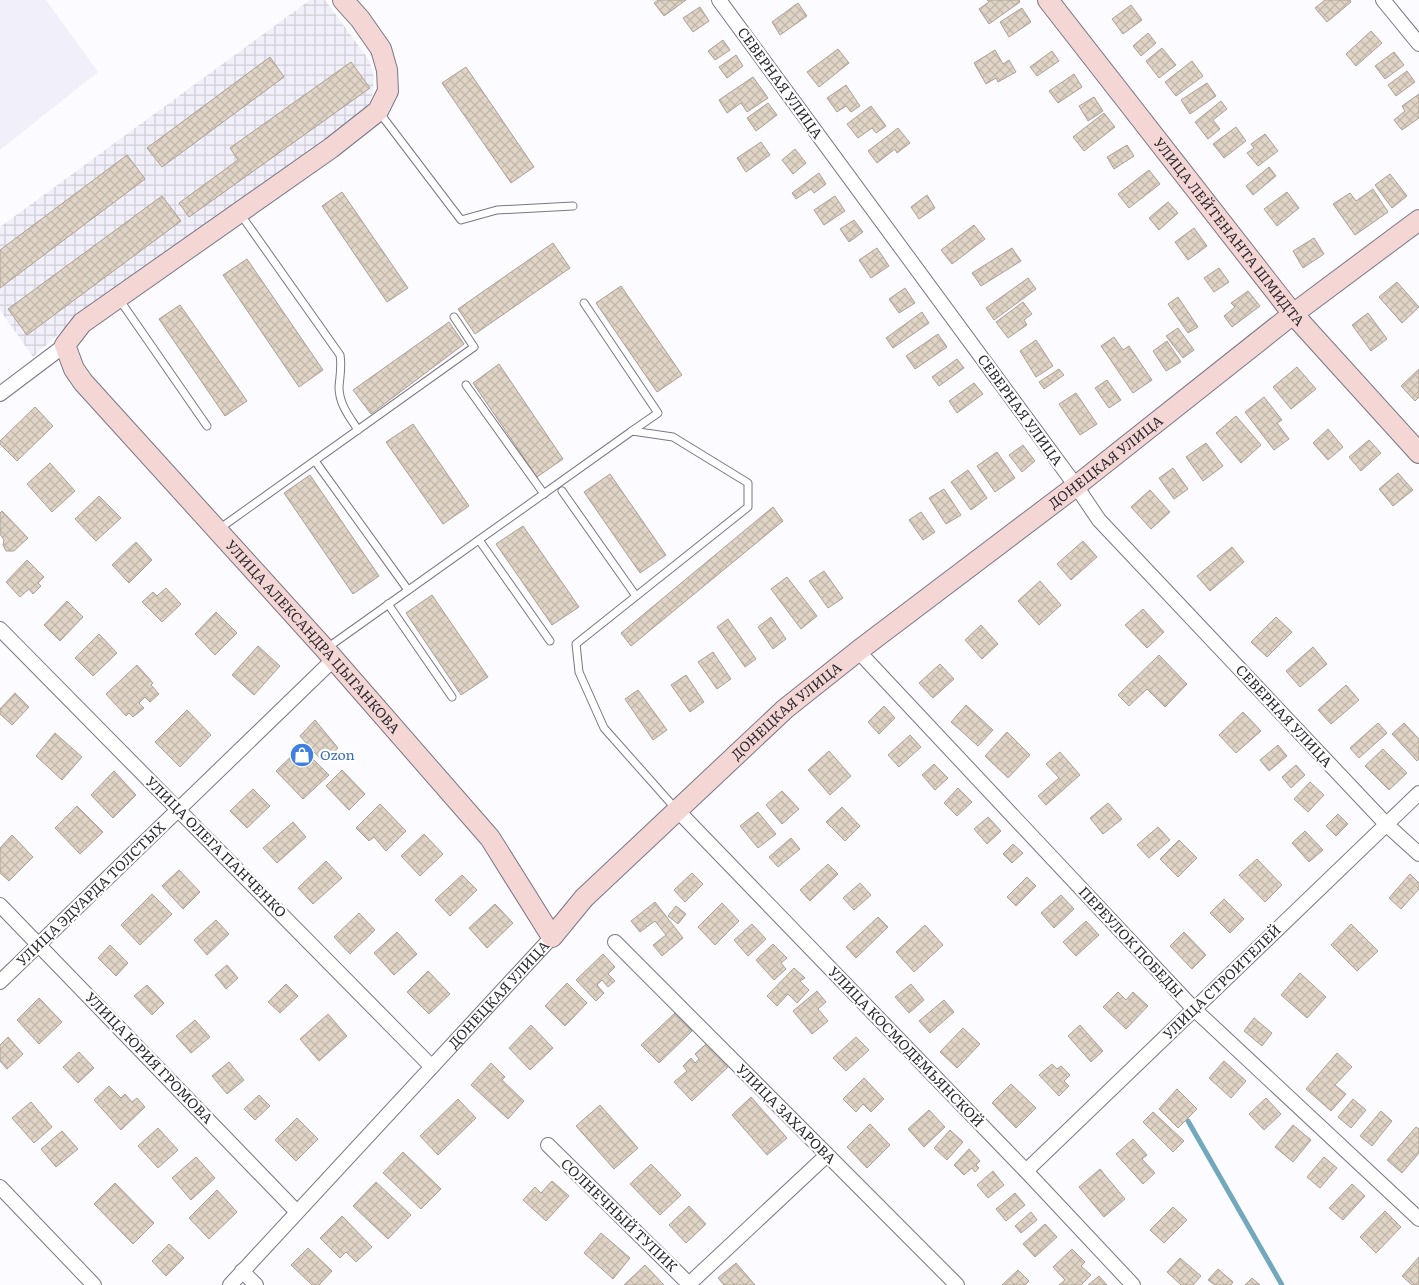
<svg xmlns="http://www.w3.org/2000/svg" width="1419" height="1285" viewBox="0 0 1419 1285" font-family="Literata,serif">
<style>
.built{fill:#f1eff9}
.industrial{fill:url(#industrial-grid)}
.lines{fill:none;stroke-linecap:round;stroke-linejoin:round}
.stream{stroke:#72a8bb;stroke-width:5}
.building{fill:url(#building-cross-hatch);stroke:#aca193}
.lane-casing{stroke:#7a7786;stroke-width:9}
.street-casing{stroke:#7a7786;stroke-width:16}
.secondary-casing{stroke:#7a7786;stroke-width:22}
.lane{stroke:#fff;stroke-width:7}
.street{stroke:#fff;stroke-width:14}
.secondary{stroke:#f4d7d5;stroke-width:20}
.labels{text-anchor:middle;stroke-width:4.5;stroke-linejoin:round;paint-order:stroke}
.street-label{font-size:14px;fill:#2c2a31;stroke:#fff}
.shop-label{font-size:14px;fill:#366cbe;stroke:#fff;text-anchor:start}
</style>
<defs>
<pattern id="industrial-grid" width="8" height="8" patternUnits="userSpaceOnUse" patternTransform="scale(1.25)"><rect width="8" height="8" fill="#f1eff9"/><path d="M0 4h8M4 0v8" fill="none" stroke="#cfcdd6"/></pattern>
<pattern id="building-cross-hatch" width="8" height="8" patternUnits="userSpaceOnUse" patternTransform="scale(1.25)"><rect width="8" height="8" fill="#dfd4c5"/><path d="M0 0l8 8M0 8l8-8" fill="none" stroke="#c0b6aa"/></pattern>
</defs>
<rect width="100%" height="100%" fill="#fcfbff"/>
<path class="built" d="M0,0H46L98,72L0,150Z"/>
<path class="industrial" d="M310,0H325L369,60L374,77L372,97L363,114L78,316L33,357L0,310V227Z"/>
<g class="lines">
<path class="stream" d="M1188,1121L1282,1285"/>
</g>
<g class="building">
<path d="M658,0H686L664,16L654,3Z"/>
<path d="M987,0H1019L1020,2L989,24L979,9L989,2Z"/>
<path d="M1325,0H1350L1351,2L1327,22L1315,8Z"/>
<path d="M798,3L807,16L780,35L772,22Z"/>
<path d="M1131,5L1142,20L1123,34L1112,19Z"/>
<path d="M700,7L709,21L693,32L683,18Z"/>
<path d="M1022,8L1031,22L1009,37L1000,22Z"/>
<path d="M1371,31L1382,43L1356,66L1346,54Z"/>
<path d="M1148,33L1156,43L1141,56L1133,46Z"/>
<path d="M723,40L730,50L715,60L708,51Z"/>
<path d="M1162,48L1176,65L1159,78L1146,61Z"/>
<path d="M838,49L849,63L819,87L807,72Z"/>
<path d="M995,50L1003,64L1009,60L1016,72L998,82L996,78L986,84L974,63Z"/>
<path d="M1052,51L1059,61L1037,76L1030,67Z"/>
<path d="M1394,52L1404,65L1385,79L1375,66Z"/>
<path d="M736,55L743,66L727,78L719,67Z"/>
<path d="M270,57L284,77L162,167L147,148Z"/>
<path d="M1192,61L1203,76L1176,96L1165,82Z"/>
<path d="M351,62L370,88L189,217L179,203L238,160L230,148Z"/>
<path d="M466,67L534,167L511,183L442,83Z"/>
<path d="M1407,71L1415,82L1396,96L1388,85Z"/>
<path d="M1074,74L1082,87L1058,103L1049,91Z"/>
<path d="M753,77L768,98L747,112L741,103L727,113L719,100Z"/>
<path d="M1207,83L1216,96L1190,114L1181,100Z"/>
<path d="M846,85L860,106L851,112L846,106L837,112L827,98Z"/>
<path d="M1419,94V118L1402,130L1394,120L1405,111L1402,106Z"/>
<path d="M1094,97L1103,111L1088,121L1079,106Z"/>
<path d="M1221,101L1227,109L1213,120L1220,129L1208,139L1195,122Z"/>
<path d="M768,103L777,115L756,131L747,118Z"/>
<path d="M871,106L886,126L876,133L872,128L858,138L847,124Z"/>
<path d="M1104,113L1115,127L1084,151L1073,137Z"/>
<path d="M1236,127L1246,141L1224,158L1213,144Z"/>
<path d="M898,128L910,143L897,153L895,149L877,163L868,151Z"/>
<path d="M1265,134L1278,151L1258,166L1247,153L1254,148L1251,144Z"/>
<path d="M761,142L770,155L746,172L737,158Z"/>
<path d="M1127,145L1134,156L1114,169L1107,157Z"/>
<path d="M795,149L806,163L793,174L782,160Z"/>
<path d="M127,155L145,179L0,288V250Z"/>
<path d="M1269,167L1276,176L1253,195L1246,186Z"/>
<path d="M1149,170L1160,184L1129,208L1118,194Z"/>
<path d="M819,173L826,184L814,193L811,189L796,199L792,193Z"/>
<path d="M1390,174L1407,196L1392,208L1375,185Z"/>
<path d="M1373,189L1388,212L1355,235L1333,204L1350,193L1356,201Z"/>
<path d="M342,192L408,288L387,302L322,206Z"/>
<path d="M1287,192L1299,208L1277,226L1264,209Z"/>
<path d="M927,195L935,208L919,219L911,207Z"/>
<path d="M162,196L181,221L27,335L8,309Z"/>
<path d="M835,196L845,211L824,225L814,210Z"/>
<path d="M1168,202L1178,213L1159,230L1149,218Z"/>
<path d="M854,220L863,232L849,242L840,229Z"/>
<path d="M974,225L985,239L952,264L941,250Z"/>
<path d="M1194,228L1207,246L1188,260L1175,242Z"/>
<path d="M1314,238L1324,254L1303,268L1293,251Z"/>
<path d="M553,243L570,268L475,334L458,309Z"/>
<path d="M877,248L889,266L871,278L859,260Z"/>
<path d="M1012,248L1021,261L981,286L972,273Z"/>
<path d="M247,259L323,370L299,387L223,275Z"/>
<path d="M1219,268L1229,282L1214,292L1204,278Z"/>
<path d="M1028,278L1036,289L994,320L986,308Z"/>
<path d="M1397,282L1419,307L1402,323L1379,297Z"/>
<path d="M621,286L682,375L657,392L596,303Z"/>
<path d="M905,288L915,303L899,313L889,299Z"/>
<path d="M1248,291L1260,306L1232,327L1224,316L1235,307L1231,303Z"/>
<path d="M1178,297L1198,327L1188,333L1168,304Z"/>
<path d="M1023,302L1032,314L1024,320L1027,325L1008,338L996,322Z"/>
<path d="M180,305L247,401L225,416L159,319Z"/>
<path d="M922,312L929,323L893,348L886,338Z"/>
<path d="M1368,313L1387,339L1371,351L1352,325Z"/>
<path d="M449,322L464,344L371,414L353,390Z"/>
<path d="M1178,328L1194,350L1183,358L1166,336Z"/>
<path d="M938,334L947,347L915,369L906,356Z"/>
<path d="M1114,337L1123,350L1129,346L1152,380L1133,393L1101,346Z"/>
<path d="M1036,340L1053,366L1036,377L1020,351Z"/>
<path d="M1167,341L1181,362L1166,371L1153,351Z"/>
<path d="M957,359L964,368L939,386L932,377Z"/>
<path d="M499,364L563,459L537,477L473,383Z"/>
<path d="M1297,367L1316,389L1291,409L1273,387Z"/>
<path d="M1059,369L1064,375L1044,389L1039,382Z"/>
<path d="M1419,369V397L1415,401L1401,386Z"/>
<path d="M1107,380L1121,400L1109,408L1095,388Z"/>
<path d="M974,383L983,394L957,413L949,401Z"/>
<path d="M1076,393L1097,424L1080,435L1059,404Z"/>
<path d="M1264,397L1282,420L1277,423L1289,439L1274,450L1245,412Z"/>
<path d="M35,407L53,426L17,461L0,444V441Z"/>
<path d="M1236,416L1261,445L1241,463L1216,433Z"/>
<path d="M413,424L469,506L443,524L386,442Z"/>
<path d="M1328,429L1343,447L1328,460L1313,443Z"/>
<path d="M1369,440L1381,453L1361,471L1349,457Z"/>
<path d="M1206,443L1223,466L1203,481L1186,457Z"/>
<path d="M1023,445L1035,461L1022,472L1009,455Z"/>
<path d="M997,452L1015,478L995,492L977,466Z"/>
<path d="M50,463L75,491L52,512L27,484Z"/>
<path d="M1173,468L1188,489L1174,499L1159,478Z"/>
<path d="M968,470L987,498L971,510L951,482Z"/>
<path d="M1398,473L1413,490L1393,506L1379,489Z"/>
<path d="M610,474L666,555L640,573L584,492Z"/>
<path d="M310,475L379,576L353,594L284,493Z"/>
<path d="M944,489L961,515L946,524L929,498Z"/>
<path d="M1150,490L1170,512L1151,529L1131,507Z"/>
<path d="M99,496L121,518L96,541L75,519Z"/>
<path d="M773,507L783,521L631,646L621,633Z"/>
<path d="M2,511L28,538L14,551H6L3,545L4,540L0,534V513Z"/>
<path d="M921,512L935,532L923,540L909,520Z"/>
<path d="M523,526L579,607L552,625L496,544Z"/>
<path d="M1083,541L1097,557L1071,580L1057,564Z"/>
<path d="M136,542L152,560L129,583L112,565Z"/>
<path d="M1232,547L1244,562L1210,591L1197,576Z"/>
<path d="M27,560L44,577L38,583L41,586L33,594L29,589L20,597L6,582Z"/>
<path d="M824,571L843,598L828,608L809,581Z"/>
<path d="M787,577L817,616L801,629L771,589Z"/>
<path d="M1040,581L1061,605L1039,625L1018,601Z"/>
<path d="M166,588L181,604L162,622L142,602L153,592L157,596Z"/>
<path d="M432,595L488,677L461,695L406,613Z"/>
<path d="M67,601L83,617L60,641L44,625Z"/>
<path d="M1143,609L1164,632L1147,648L1125,625Z"/>
<path d="M216,612L237,633L215,655L195,634Z"/>
<path d="M771,617L786,639L773,649L758,627Z"/>
<path d="M1276,617L1292,632L1267,657L1251,642Z"/>
<path d="M728,619L756,659L745,667L717,627Z"/>
<path d="M981,625L998,644L982,659L965,640Z"/>
<path d="M99,634L117,653L93,676L75,658Z"/>
<path d="M258,646L280,666L254,695L232,675Z"/>
<path d="M1313,647L1327,664L1300,687L1286,671Z"/>
<path d="M713,652L731,679L717,689L698,662Z"/>
<path d="M1159,655L1187,684L1165,707L1147,689L1129,706L1118,695Z"/>
<path d="M940,664L954,679L933,698L919,683Z"/>
<path d="M137,665L153,683L151,685L159,694L150,702L145,697L139,703L144,708L133,717L129,713L126,716L106,694Z"/>
<path d="M686,675L704,702L690,712L671,685Z"/>
<path d="M1346,685L1359,700L1331,724L1318,710Z"/>
<path d="M638,690L667,730L653,740L625,699Z"/>
<path d="M15,693L29,707L12,725L0,714V709Z"/>
<path d="M966,705L993,730L978,746L951,722Z"/>
<path d="M884,706L895,718L879,734L868,722Z"/>
<path d="M187,710L211,735L180,767L155,742Z"/>
<path d="M1243,712L1261,731L1236,753L1219,735Z"/>
<path d="M315,720L338,748L323,762L300,736Z"/>
<path d="M1378,723L1387,733L1359,758L1350,748Z"/>
<path d="M1404,723L1419,739V759L1417,761L1392,734Z"/>
<path d="M1007,732L1030,755L1008,778L985,756Z"/>
<path d="M55,733L82,757L62,780L36,756Z"/>
<path d="M910,735L921,747L899,767L888,755Z"/>
<path d="M1278,745L1287,756L1269,771L1260,760Z"/>
<path d="M301,747L329,775L303,799L276,771Z"/>
<path d="M1383,749L1407,773L1389,790L1365,766Z"/>
<path d="M829,751L851,776L830,795L808,770Z"/>
<path d="M1060,752L1080,775L1046,805L1038,796L1059,778L1046,764Z"/>
<path d="M934,764L948,778L935,790L922,775Z"/>
<path d="M1296,765L1305,775L1291,788L1282,777Z"/>
<path d="M342,770L365,794L349,810L326,786Z"/>
<path d="M114,771L136,795L113,818L91,795Z"/>
<path d="M1310,782L1324,795L1308,812L1294,799Z"/>
<path d="M958,788L972,802L957,816L944,803Z"/>
<path d="M253,789L270,806L247,828L230,811Z"/>
<path d="M782,791L799,809L782,824L766,805Z"/>
<path d="M1108,803L1122,819L1103,834L1090,818Z"/>
<path d="M380,804L406,831L386,851L374,837L369,841L356,828Z"/>
<path d="M77,806L103,832L80,854L55,828Z"/>
<path d="M842,807L860,826L845,841L826,822Z"/>
<path d="M758,812L776,834L758,848L740,826Z"/>
<path d="M1338,814L1348,824L1336,836L1326,826Z"/>
<path d="M988,817L1001,831L987,844L974,829Z"/>
<path d="M293,822L306,837L277,863L263,848Z"/>
<path d="M1158,827L1170,840L1149,858L1137,845Z"/>
<path d="M1305,831L1323,850L1309,862L1292,843Z"/>
<path d="M424,834L443,854L420,876L401,856Z"/>
<path d="M12,835L33,857L9,881L0,873V848Z"/>
<path d="M791,838L800,849L778,867L769,857Z"/>
<path d="M1179,840L1197,858L1178,877L1160,859Z"/>
<path d="M1013,844L1023,853L1012,863L1003,854Z"/>
<path d="M1257,859L1282,885L1265,902L1239,875Z"/>
<path d="M326,861L342,878L313,904L298,888Z"/>
<path d="M828,864L838,874L810,901L800,890Z"/>
<path d="M179,870L200,892L183,909L162,886Z"/>
<path d="M692,873L703,884L685,902L674,890Z"/>
<path d="M1410,874L1419,883V889L1401,909L1389,898Z"/>
<path d="M462,875L477,890L450,916L435,900Z"/>
<path d="M1027,877L1036,886L1016,906L1007,897Z"/>
<path d="M860,883L871,895L854,910L843,898Z"/>
<path d="M152,894L172,914L140,945L121,925Z"/>
<path d="M1061,895L1074,909L1054,928L1041,913Z"/>
<path d="M1224,899L1244,919L1230,933L1210,913Z"/>
<path d="M655,902L683,938L662,956L653,945L666,935L655,921L640,932L631,921Z"/>
<path d="M722,903L739,921L715,945L698,927Z"/>
<path d="M495,904L513,923L487,948L469,928Z"/>
<path d="M676,906L686,914L678,924L668,916Z"/>
<path d="M359,913L375,930L350,954L334,937Z"/>
<path d="M878,917L888,927L856,958L846,947Z"/>
<path d="M216,920L229,934L207,955L194,940Z"/>
<path d="M1086,921L1099,935L1076,956L1063,942Z"/>
<path d="M752,924L766,939L748,956L734,940Z"/>
<path d="M1351,924L1378,951L1357,971L1331,945Z"/>
<path d="M925,925L943,945L914,972L896,952Z"/>
<path d="M397,932L417,954L394,975L374,953Z"/>
<path d="M1184,932L1206,955L1192,969L1170,946Z"/>
<path d="M773,944L787,958L781,963L786,969L774,980L756,960Z"/>
<path d="M110,945L128,963L116,976L98,958Z"/>
<path d="M603,954L615,967L608,974L615,981L608,987L602,980L597,985L604,993L596,1001L576,980Z"/>
<path d="M227,965L238,978L226,989L215,975Z"/>
<path d="M794,968L805,978L800,981L809,990L797,1003L788,994L777,1006L767,996Z"/>
<path d="M428,971L450,994L429,1014L407,992Z"/>
<path d="M1300,973L1326,997L1307,1018L1281,995Z"/>
<path d="M567,983L587,1003L565,1026L545,1006Z"/>
<path d="M286,984L298,996L280,1013L268,1002Z"/>
<path d="M911,984L924,1000L909,1013L895,997Z"/>
<path d="M147,985L164,1003L152,1015L134,996Z"/>
<path d="M817,991L826,1002L818,1009L828,1021L812,1034L793,1011Z"/>
<path d="M1118,992L1126,1000L1133,992L1148,1006L1126,1029L1103,1007Z"/>
<path d="M39,998L62,1022L39,1044L17,1020Z"/>
<path d="M944,1000L954,1012L930,1033L919,1021Z"/>
<path d="M675,1013L692,1031L659,1063L641,1045Z"/>
<path d="M328,1014L347,1036L319,1061L300,1039Z"/>
<path d="M1254,1018L1272,1033L1262,1046L1244,1031Z"/>
<path d="M195,1020L210,1037L191,1053L176,1036Z"/>
<path d="M531,1025L553,1048L530,1070L509,1048Z"/>
<path d="M1080,1025L1103,1051L1091,1062L1068,1036Z"/>
<path d="M963,1028L980,1044L957,1068L940,1052Z"/>
<path d="M8,1037L23,1054L7,1069L0,1061V1045Z"/>
<path d="M856,1037L869,1050L846,1071L833,1058Z"/>
<path d="M707,1043L729,1066L692,1101L674,1082L687,1071L683,1066L691,1058L695,1063L699,1059L695,1054Z"/>
<path d="M79,1052L94,1068L78,1083L63,1067Z"/>
<path d="M1337,1053L1352,1067L1335,1085L1346,1094L1331,1111L1306,1089Z"/>
<path d="M1224,1061L1246,1081L1231,1098L1209,1078Z"/>
<path d="M229,1062L244,1080L227,1094L212,1076Z"/>
<path d="M491,1063L505,1077L502,1080L524,1101L508,1119L471,1085Z"/>
<path d="M1052,1064L1057,1069L1061,1066L1070,1075L1064,1081L1069,1086L1059,1096L1039,1075Z"/>
<path d="M864,1078L884,1099L871,1112L863,1104L856,1112L843,1099Z"/>
<path d="M1011,1084L1036,1108L1016,1128L992,1103Z"/>
<path d="M109,1086L121,1098L125,1094L132,1102L137,1098L145,1107L121,1130L94,1100Z"/>
<path d="M1177,1089L1197,1109L1178,1128L1159,1109Z"/>
<path d="M259,1095L270,1106L255,1120L244,1109Z"/>
<path d="M751,1097L787,1138L767,1155L732,1115Z"/>
<path d="M1266,1098L1281,1114L1264,1130L1249,1114Z"/>
<path d="M458,1099L476,1118L438,1155L420,1136Z"/>
<path d="M1353,1099L1366,1110L1351,1128L1338,1117Z"/>
<path d="M31,1102L52,1127L34,1143L12,1118Z"/>
<path d="M600,1105L638,1148L614,1169L576,1126Z"/>
<path d="M929,1110L945,1127L924,1147L908,1129Z"/>
<path d="M1381,1111L1392,1121L1372,1146L1360,1136Z"/>
<path d="M1153,1112L1184,1141L1173,1152L1143,1122Z"/>
<path d="M297,1118L318,1139L296,1161L275,1140Z"/>
<path d="M870,1124L890,1145L867,1168L847,1147Z"/>
<path d="M1293,1125L1311,1140L1293,1162L1275,1147Z"/>
<path d="M1416,1127L1419,1129V1153L1402,1173L1387,1160Z"/>
<path d="M158,1128L178,1150L158,1168L138,1146Z"/>
<path d="M950,1130L963,1142L947,1160L934,1148Z"/>
<path d="M62,1131L78,1149L56,1167L41,1149Z"/>
<path d="M1133,1139L1147,1155L1142,1159L1155,1173L1143,1184L1116,1154Z"/>
<path d="M969,1149L980,1161L976,1165L979,1168L975,1172L972,1168L964,1175L954,1165Z"/>
<path d="M403,1152L441,1189L421,1209L383,1173Z"/>
<path d="M196,1157L215,1178L191,1200L172,1178Z"/>
<path d="M1324,1157L1337,1168L1320,1188L1307,1177Z"/>
<path d="M651,1164L681,1195L660,1215L630,1184Z"/>
<path d="M1100,1169L1125,1199L1104,1217L1079,1187Z"/>
<path d="M993,1171L1004,1185L988,1198L977,1185Z"/>
<path d="M552,1181L569,1196L546,1221L523,1200L535,1187L541,1193Z"/>
<path d="M376,1182L411,1215L388,1239L353,1206Z"/>
<path d="M115,1183L154,1223L133,1244L94,1204Z"/>
<path d="M1352,1184L1365,1196L1343,1220L1329,1208Z"/>
<path d="M217,1190L237,1212L209,1239L189,1218Z"/>
<path d="M1015,1193L1025,1205L1006,1221L996,1209Z"/>
<path d="M689,1206L706,1224L686,1243L669,1225Z"/>
<path d="M1173,1207L1187,1220L1164,1243L1150,1230Z"/>
<path d="M1385,1211L1401,1227L1376,1253L1360,1237Z"/>
<path d="M1031,1212L1037,1220L1021,1233L1015,1226Z"/>
<path d="M342,1216L372,1247L356,1262L346,1252L340,1258L320,1238Z"/>
<path d="M1045,1224L1057,1237L1035,1257L1023,1244Z"/>
<path d="M601,1233L630,1258L613,1279L584,1253Z"/>
<path d="M169,1244L184,1258L166,1276L152,1261Z"/>
<path d="M308,1248L332,1271L319,1285H312L291,1265Z"/>
<path d="M1072,1249L1085,1262L1081,1266L1091,1275L1081,1285H1059L1065,1280L1053,1267Z"/>
<path d="M1419,1257V1285H1412L1402,1276Z"/>
<path d="M1180,1258L1201,1276L1193,1285H1181L1167,1272Z"/>
<path d="M736,1263L755,1285H724L718,1278Z"/>
<path d="M645,1265L664,1285H624Z"/>
<path d="M1218,1269L1233,1282L1231,1285H1215L1208,1280Z"/>
<path d="M1018,1270L1029,1281L1025,1285H1002Z"/>
<path d="M1099,1276L1107,1285H1088Z"/>
<path d="M1252,1278L1260,1285H1245Z"/>
</g>
<g class="lines">
<g class="lane-casing">
<g id="lane">
<path d="M379,112L461,220L497,210L573,206"/>
<path d="M241,215L340,355C342,366 340,375 339,387C339,404 349,416 358,430"/>
<path d="M119,299L207,426"/>
<path d="M584,303L658,413L632,431"/>
<path d="M466,385L544,494"/>
<path d="M315,461L408,590"/>
<path d="M562,491L636,596"/>
<path d="M219,529L474,347L454,317"/>
<path d="M479,540L550,641"/>
<path d="M388,604L452,697"/>
<path d="M327,648L632,431L673,437L748,483V507L576,644L579,672L604,728L675,808"/>
</g>
</g>
<g class="street-casing">
<g id="street">
<path d="M719,0L1076,486L1099,520L1387,825L1419,854"/>
<path d="M1383,0L1419,44"/>
<path d="M0,394L65,345"/>
<path d="M0,629L431,1066"/>
<path d="M858,651L1194,1009L1419,1219"/>
<path d="M677,810L1026,1171L1133,1285"/>
<path d="M0,905L297,1212"/>
<path d="M615,942L957,1285"/>
<path d="M0,982L334,659"/>
<path d="M548,1145L690,1285"/>
<path d="M1026,1171L1419,793"/>
<path d="M0,1187L94,1285"/>
<path d="M242,1271L256,1285"/>
<path d="M689,1284L827,1155"/>
<path id="s1" d="M230,1285L552,937"/>
</g>
</g>
<g class="secondary-casing">
<g id="secondary">
<path id="s2" d="M343,0L360,19L381,49L387,70L388,91L378,111L331,148L82,323L65,345L74,369L83,382L325,649L490,838L552,937L584,898L785,709L858,651L1076,486L1293,314L1419,220"/>
<path id="s3" d="M1048,0L1293,314L1419,453"/>
</g>
</g>
<use href="#lane" class="lane"/>
<use href="#street" class="street"/>
<use href="#secondary" class="secondary"/>
</g>
<defs>
<g id="shop-disc" transform="scale(1.25)"><circle r="9.5" fill="#3f7fe0" stroke="#fff"/><path d="M-5-2.5h2.3a2.7 3.5 0 0 1 5.4 0H5L5.5 6h-11ZM-1.5-2.5h3a1.5 2.3 0 0 0-3 0Z" fill="#fff"/></g>
</defs>
<g fill-rule="evenodd">
<use href="#shop-disc" x="302" y="755"/>
</g>
<g class="labels">
<g class="street-label">
<text transform="translate(780 83) rotate(54)" y="5">СЕВЕРНАЯ УЛИЦА</text>
<text dy="5" stroke="none"><textPath href="#s3" startOffset="294">УЛИЦА ЛЕЙТЕНАНТА ШМИДТА</textPath></text>
<text transform="translate(1020 410) rotate(54)" y="5">СЕВЕРНАЯ УЛИЦА</text>
<text dy="5" stroke="none"><textPath href="#s2" startOffset="2020">ДОНЕЦКАЯ УЛИЦА</textPath></text>
<text dy="5" stroke="none"><textPath href="#s2" startOffset="904">УЛИЦА АЛЕКСАНДРА ЦЫГАНКОВА</textPath></text>
<text dy="5" stroke="none"><textPath href="#s2" startOffset="1615">ДОНЕЦКАЯ УЛИЦА</textPath></text>
<text transform="translate(1284 716) rotate(47)" y="5">СЕВЕРНАЯ УЛИЦА</text>
<text transform="translate(216 847) rotate(45)" y="5">УЛИЦА ОЛЕГА ПАНЧЕНКО</text>
<text transform="translate(91 894) rotate(-44)" y="5">УЛИЦА ЭДУАРДА ТОЛСТЫХ</text>
<text transform="translate(1131 942) rotate(47)" y="5">ПЕРЕУЛОК ПОБЕДЫ</text>
<text transform="translate(1222 982) rotate(-44)" y="5">УЛИЦА СТРОИТЕЛЕЙ</text>
<text dy="5" stroke="none"><textPath href="#s1" startOffset="396">ДОНЕЦКАЯ УЛИЦА</textPath></text>
<text transform="translate(906 1047) rotate(46)" y="5">УЛИЦА КОСМОДЕМЬЯНСКОЙ</text>
<text transform="translate(149 1058) rotate(46)" y="5">УЛИЦА ЮРИЯ ГРОМОВА</text>
<text transform="translate(786 1114) rotate(45)" y="5">УЛИЦА ЗАХАРОВА</text>
<text transform="translate(619 1215) rotate(44)" y="5">СОЛНЕЧНЫЙ ТУПИК</text>
</g>
<g class="shop-label">
<text x="320" y="760">Ozon</text>
</g>
</g>
</svg>
